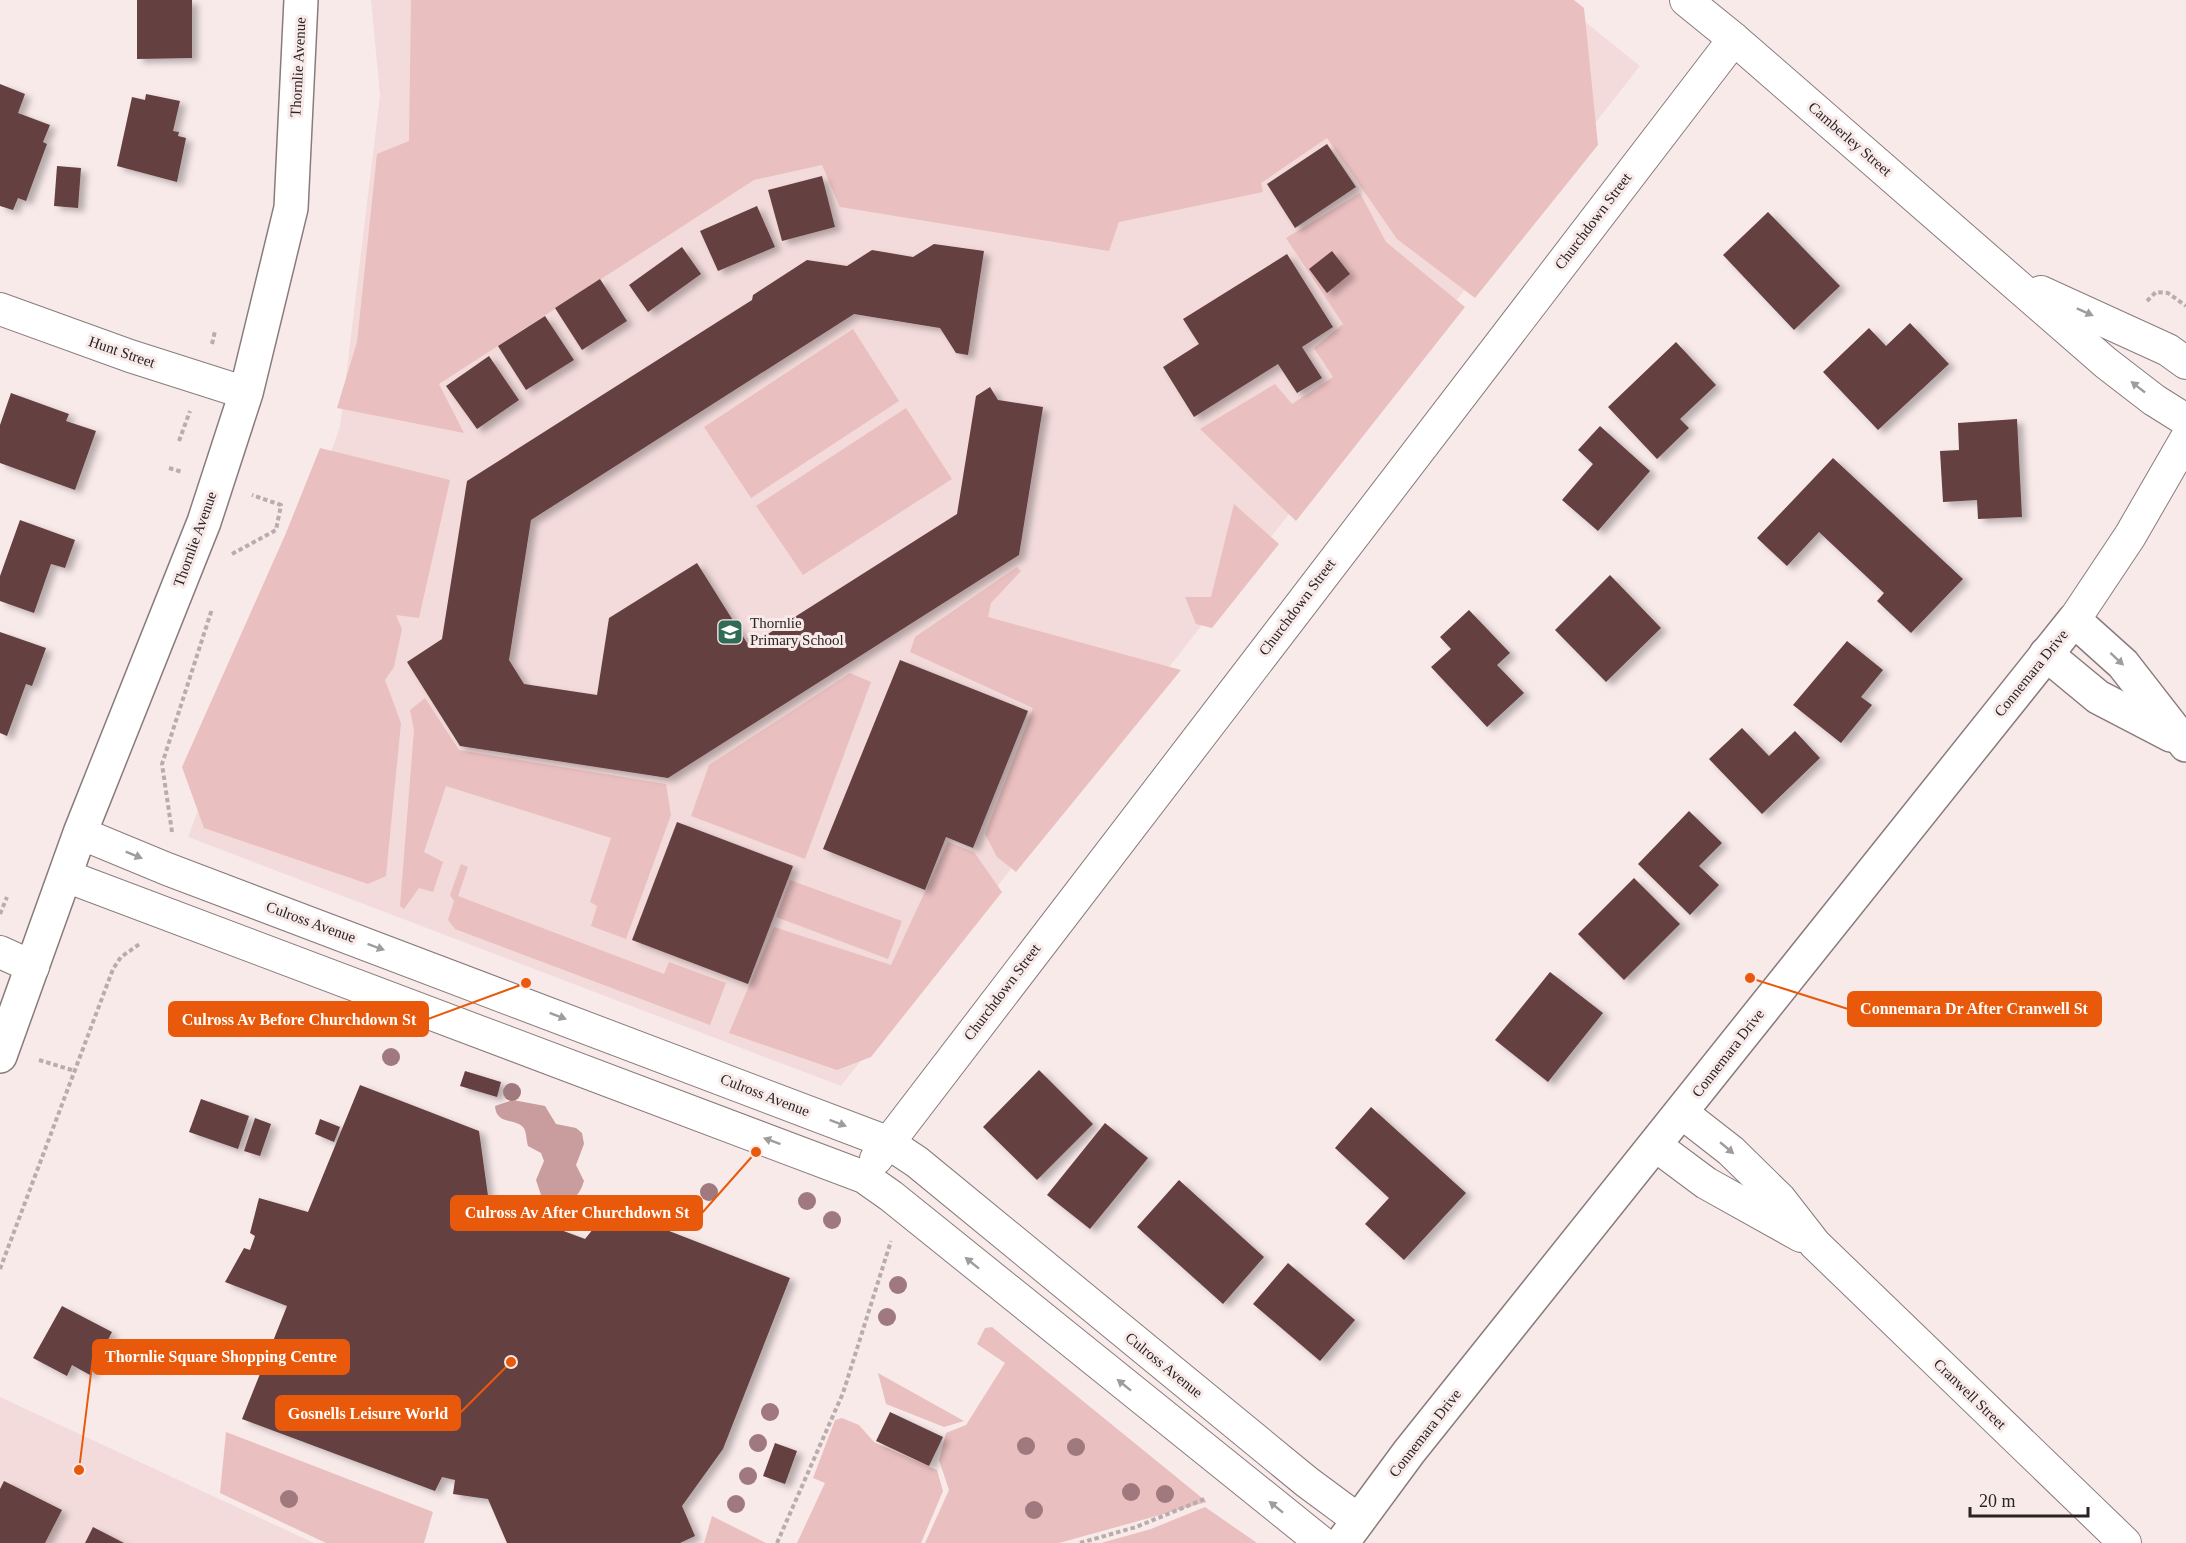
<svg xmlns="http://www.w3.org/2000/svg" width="2186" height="1543" viewBox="0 0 2186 1543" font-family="'Times New Roman',serif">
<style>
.built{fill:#f3dbdb}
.green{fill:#eabfc0}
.water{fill:#c99c9d}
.building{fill:#653f41;filter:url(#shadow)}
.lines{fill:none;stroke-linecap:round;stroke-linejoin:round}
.street-casing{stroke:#897b7c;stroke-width:34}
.secondary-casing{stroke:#897b7c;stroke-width:36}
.path{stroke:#b8acac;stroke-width:4;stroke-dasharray:4.5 3;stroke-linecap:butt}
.street{stroke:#fff;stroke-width:32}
.secondary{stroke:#fff;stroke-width:33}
.tree{fill:#9f797d}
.oneway{fill:#9f9c9c}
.labels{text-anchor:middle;stroke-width:6;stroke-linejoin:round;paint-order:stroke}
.street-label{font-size:15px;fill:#292323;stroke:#f9eaea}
.poi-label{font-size:15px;fill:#292323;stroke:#f9eaea;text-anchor:start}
.leader{fill:none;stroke:#e8590c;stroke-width:2}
.callout-dot{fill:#e8590c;stroke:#f9eaea;stroke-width:2}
.callout{fill:#e8590c;stroke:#e8590c;stroke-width:2}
.callout-label{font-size:16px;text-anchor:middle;font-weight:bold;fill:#fff}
</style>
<defs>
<filter id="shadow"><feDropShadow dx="6" dy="4" stdDeviation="3" flood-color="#0004"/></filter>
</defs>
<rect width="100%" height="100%" fill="#f9eaea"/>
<g class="built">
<path d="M371,0H1558L1640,66L841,1086L188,837L340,427L380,95Z"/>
<path d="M0,1397L314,1543H0Z"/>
</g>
<g class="green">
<path d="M411,0H1574L1584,8L1598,145L1475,298L1397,239L1327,138L1261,183L1263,192L1119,222L1109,251L840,207L822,165L754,180L439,384L464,433L337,408L357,342L377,154L409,141Z"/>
<path d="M1360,193L1386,242L1465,307L1296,521L1200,429L1275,384L1292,404L1333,377L1314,348L1343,324L1286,238Z"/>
<path d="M853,329L899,401L751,498L704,427Z"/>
<path d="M906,408L952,479L803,575L756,506Z"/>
<path d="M320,448L450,480L419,618L396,615L402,629L394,667L385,680L401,723L386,876L368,884L204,828L182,767L286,533Z"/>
<path d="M1234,504L1279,544L1212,628L1196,624L1185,597H1211Z"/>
<path d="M1017,567L1021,571L991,603L988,617L1181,670L1016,872L997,857L985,834L1033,708L910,652L915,637Z"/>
<path d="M850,673L871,682L805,859L691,816L709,765Z"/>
<path d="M425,698L459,750L666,784L671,815L626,939L591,926L597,906L590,902L611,838L446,786L424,852L443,862L433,892L419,888L404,909L400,906L414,730L410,710Z"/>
<path d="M948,842L974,852L1002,892L871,1057L837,1070L729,1033L774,927L891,965Z"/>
<path d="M461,864L468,867L458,896L664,974L669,962L726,983L710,1025L455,929L448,920L454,901L450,895Z"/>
<path d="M790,880L902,921L888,959L776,917Z"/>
<path d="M992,1327L1207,1502L1059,1543H925L949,1490L939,1460L946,1433L966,1425L1005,1363L977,1344L985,1328Z"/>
<path d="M878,1373L964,1421L944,1427L886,1404Z"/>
<path d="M842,1418L859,1425L874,1442L937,1470L943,1491L921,1543H797L825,1483L813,1478L835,1420Z"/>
<path d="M226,1432L433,1512L424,1543H326L220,1493Z"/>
<path d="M1205,1507L1257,1543H1101L1151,1529Z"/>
<path d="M712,1516L766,1543H704Z"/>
</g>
<path class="water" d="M513,1100L545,1106L556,1124L576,1128L582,1133L584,1144L576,1165L584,1181C577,1204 563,1207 542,1198L536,1180L544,1161L541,1153L528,1146C526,1140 527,1132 523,1127C515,1118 496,1125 495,1106Z"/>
<g class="building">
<path d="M137,0H192V58L137,59Z"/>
<path d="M0,84L25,94L18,113L50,125L43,142L47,144L26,201L18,198L13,210L0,206Z"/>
<path d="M146,94L180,101L173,131L179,132L178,136L186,138L177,182L117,166L132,97L145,100Z"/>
<path d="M1327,144L1356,187L1295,228L1267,184Z"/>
<path d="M57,166L81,168L78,208L54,206Z"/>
<path d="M822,176L835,227L782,241L768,190Z"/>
<path d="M757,206L775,247L718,271L700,231Z"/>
<path d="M1768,212L1840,286L1794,330L1723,255Z"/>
<path d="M934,244L984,251L968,355L956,353L940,328L854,314L531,520L509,660L524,684L597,695L609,618L697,563L749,646L957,514L976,396L990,387L998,400L1043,407L1019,555L668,778L460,746L407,662L442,639L467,481L752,300L753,295L807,260L847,266L872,250L913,257Z"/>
<path d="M682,247L701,274L648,312L629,285Z"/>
<path d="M1332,251L1350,274L1327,293L1309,269Z"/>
<path d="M1287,254L1333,327L1302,347L1322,378L1297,393L1278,364L1194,417L1163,367L1199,344L1183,319Z"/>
<path d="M600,279L627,321L582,350L555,308Z"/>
<path d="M545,316L574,360L526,390L498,346Z"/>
<path d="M1910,323L1949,364L1878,430L1823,372L1869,328L1886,346Z"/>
<path d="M1676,342L1716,385L1680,419L1689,428L1657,459L1608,407Z"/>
<path d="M489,356L519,400L477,429L446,386Z"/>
<path d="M11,393L69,414L66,421L96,431L75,490L0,463V425Z"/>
<path d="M2017,419L2022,517L1978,519L1977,500L1943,502L1940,451L1959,450L1958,423Z"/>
<path d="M1600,426L1650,471L1598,531L1562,500L1593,464L1578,450Z"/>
<path d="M1833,458L1963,579L1911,633L1877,601L1884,593L1819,532L1787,566L1757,538Z"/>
<path d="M20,520L75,540L65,568L51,564L34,613L0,601V576Z"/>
<path d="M1610,575L1661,628L1606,682L1555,630Z"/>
<path d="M1469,610L1510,653L1497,665L1524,693L1487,727L1431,667L1451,649L1440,637Z"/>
<path d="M0,632L46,648L32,686L26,684L7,736L0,733Z"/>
<path d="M1847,641L1883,670L1861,697L1872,705L1841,743L1793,705Z"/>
<path d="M900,660L1028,711L973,848L946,837L925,890L823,849Z"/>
<path d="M1742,728L1769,756L1795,731L1820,758L1762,814L1709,759Z"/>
<path d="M1689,811L1722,843L1699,866L1719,885L1690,915L1638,864Z"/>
<path d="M677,822L793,866L748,984L632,940Z"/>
<path d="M1634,878L1680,924L1624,980L1578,934Z"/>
<path d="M1550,972L1603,1013L1548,1082L1495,1040Z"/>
<path d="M1039,1070L1093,1124L1037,1180L983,1127Z"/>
<path d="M465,1071L501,1082L497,1097L460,1086Z"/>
<path d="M360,1085L479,1131L489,1203L585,1239L610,1208L790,1278L723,1449L682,1506L695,1536L680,1543H507L488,1499L453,1494L455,1480L442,1477L435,1491L242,1419L287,1306L225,1282L244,1248L250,1250L255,1236L250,1233L259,1198L308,1212Z"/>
<path d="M201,1099L249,1116L238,1149L189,1132Z"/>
<path d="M1371,1107L1466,1193L1404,1260L1365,1224L1389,1198L1335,1148Z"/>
<path d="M255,1118L271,1124L260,1156L244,1151Z"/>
<path d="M320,1119L340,1127L334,1142L315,1134Z"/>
<path d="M1105,1123L1148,1158L1090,1229L1047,1195Z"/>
<path d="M1179,1180L1264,1257L1223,1304L1137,1227Z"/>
<path d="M1288,1263L1355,1320L1320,1361L1253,1304Z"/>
<path d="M62,1306L112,1332L90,1375L72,1365L67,1376L33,1358Z"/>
<path d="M890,1412L943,1437L929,1466L876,1441Z"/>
<path d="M775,1443L797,1451L785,1484L763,1476Z"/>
<path d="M4,1481L62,1510L45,1543H0V1489Z"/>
<path d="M93,1527L124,1543H85Z"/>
</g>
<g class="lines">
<g class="street-casing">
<g id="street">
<path d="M1686,0L1734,39L2106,363L2154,400L2186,420"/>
<path d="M2041,292L2168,350L2186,363"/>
<path d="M0,309L130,356L246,393"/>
<path d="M2074,620L2130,536L2186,439"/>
<path d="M80,833L167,869L887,1142L917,1162L1307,1482L1357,1519"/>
<path d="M66,876L864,1177L891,1196L1322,1543"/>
<path d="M0,952L33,967"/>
<path d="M1681,1112L1731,1151L1780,1199L1815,1244L2125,1543"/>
<path d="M1655,1145L1706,1183L1801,1236"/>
<path d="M876,1159L1734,39"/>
</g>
</g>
<g class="secondary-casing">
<g id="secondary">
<path d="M2046,654L2098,697L2171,735"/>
<path d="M0,1056L80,833L204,522L246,393L291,208L301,0"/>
<path d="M1342,1543L1409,1452L2074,620L2123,664L2186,745"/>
</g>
</g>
<g class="path">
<path d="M2147,301L2156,292L2168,293L2186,306"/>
<path d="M212,344L215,331"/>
<path d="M179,441L190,411"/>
<path d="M169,468L182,472"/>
<path d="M232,554L276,530L281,505L252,495"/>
<path d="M172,832L162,764L212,609"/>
<path d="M0,914L7,897"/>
<path d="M39,1060L75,1071"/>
<path d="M0,1269L113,969L121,957L141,943"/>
<path d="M777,1543L843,1393L891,1241"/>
<path d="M1080,1543L1136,1527L1207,1498"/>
</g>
<use href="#street" class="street"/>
<use href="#secondary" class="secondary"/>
</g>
<g class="tree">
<circle cx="391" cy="1057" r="9"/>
<circle cx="512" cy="1092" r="9"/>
<circle cx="709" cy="1192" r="9"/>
<circle cx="807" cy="1201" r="9"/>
<circle cx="832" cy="1220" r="9"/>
<circle cx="898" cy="1285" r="9"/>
<circle cx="887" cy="1317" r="9"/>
<circle cx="770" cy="1412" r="9"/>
<circle cx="758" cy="1443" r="9"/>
<circle cx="1026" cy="1446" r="9"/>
<circle cx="1076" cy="1447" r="9"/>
<circle cx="748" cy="1476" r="9"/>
<circle cx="1131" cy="1492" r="9"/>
<circle cx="1165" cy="1494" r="9"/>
<circle cx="289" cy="1499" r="9"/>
<circle cx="736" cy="1504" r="9"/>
<circle cx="1034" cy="1510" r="9"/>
</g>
<defs><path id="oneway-solid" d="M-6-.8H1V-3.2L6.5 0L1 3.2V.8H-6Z" transform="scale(1.5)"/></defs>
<g class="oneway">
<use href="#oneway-solid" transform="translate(2085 312) rotate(24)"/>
<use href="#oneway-solid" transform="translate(2138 387) rotate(-142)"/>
<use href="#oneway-solid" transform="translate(2117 659) rotate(43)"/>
<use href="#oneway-solid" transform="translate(134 855) rotate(22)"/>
<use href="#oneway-solid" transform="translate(376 947) rotate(20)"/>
<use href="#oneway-solid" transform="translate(558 1016) rotate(21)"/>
<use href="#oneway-solid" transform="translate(838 1123) rotate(21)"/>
<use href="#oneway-solid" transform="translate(772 1141) rotate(-160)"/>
<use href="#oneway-solid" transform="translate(1727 1148) rotate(40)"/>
<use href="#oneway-solid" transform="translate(972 1263) rotate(-141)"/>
<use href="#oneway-solid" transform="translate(1124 1385) rotate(-141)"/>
<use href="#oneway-solid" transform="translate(1276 1507) rotate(-141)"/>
</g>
<defs>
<g id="school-square" transform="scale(1.35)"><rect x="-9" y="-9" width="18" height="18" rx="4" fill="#306b55" stroke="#f9eaea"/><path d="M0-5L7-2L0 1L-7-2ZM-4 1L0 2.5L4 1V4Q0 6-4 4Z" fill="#fff"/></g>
</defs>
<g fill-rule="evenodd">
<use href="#school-square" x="730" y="632"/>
</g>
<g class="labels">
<g class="street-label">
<text transform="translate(298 67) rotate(-87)" y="5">Thornlie Avenue</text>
<text transform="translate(1850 139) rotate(41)" y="5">Camberley Street</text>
<text transform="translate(1593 221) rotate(-53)" y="5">Churchdown Street</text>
<text transform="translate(122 352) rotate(19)" y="5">Hunt Street</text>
<text transform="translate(195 539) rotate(-70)" y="5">Thornlie Avenue</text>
<text transform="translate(1297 607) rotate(-53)" y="5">Churchdown Street</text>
<text transform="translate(2031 673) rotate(-51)" y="5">Connemara Drive</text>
<text transform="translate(311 922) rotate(20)" y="5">Culross Avenue</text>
<text transform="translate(1002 992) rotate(-53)" y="5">Churchdown Street</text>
<text transform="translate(1728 1053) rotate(-52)" y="5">Connemara Drive</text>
<text transform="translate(765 1095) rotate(21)" y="5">Culross Avenue</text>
<text transform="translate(1164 1365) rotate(39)" y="5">Culross Avenue</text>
<text transform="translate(1970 1394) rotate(44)" y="5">Cranwell Street</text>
<text transform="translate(1425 1433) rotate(-52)" y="5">Connemara Drive</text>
</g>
<g class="poi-label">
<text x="750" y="628">Thornlie<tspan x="750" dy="17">Primary School</tspan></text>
</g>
</g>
<path class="leader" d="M1750 978L1848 1009M526 983L428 1019M756 1152L702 1213M79 1470L93 1357M511 1362L460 1413"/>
<g class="callout-dot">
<circle cx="1750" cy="978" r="6"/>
<circle cx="526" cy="983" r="6"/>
<circle cx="756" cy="1152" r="6"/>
<circle cx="79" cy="1470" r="6"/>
<circle cx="511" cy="1362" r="6"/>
</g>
<g class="callout">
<rect x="1848" y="992" width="253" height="34" rx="6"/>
<rect x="169" y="1002" width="259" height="34" rx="6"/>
<rect x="451" y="1196" width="251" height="34" rx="6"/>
<rect x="93" y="1340" width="256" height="34" rx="6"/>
<rect x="276" y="1396" width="184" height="34" rx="6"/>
</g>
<g class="callout-label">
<text x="1974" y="1014">Connemara Dr After Cranwell St</text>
<text x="299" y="1025">Culross Av Before Churchdown St</text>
<text x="577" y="1218">Culross Av After Churchdown St</text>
<text x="221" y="1362">Thornlie Square Shopping Centre</text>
<text x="368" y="1419">Gosnells Leisure World</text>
</g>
<path d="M1970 1507v9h118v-9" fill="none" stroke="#292323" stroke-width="3"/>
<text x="1979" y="1507" font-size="18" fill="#292323" stroke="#f9eaea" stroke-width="4.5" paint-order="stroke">20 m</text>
</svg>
